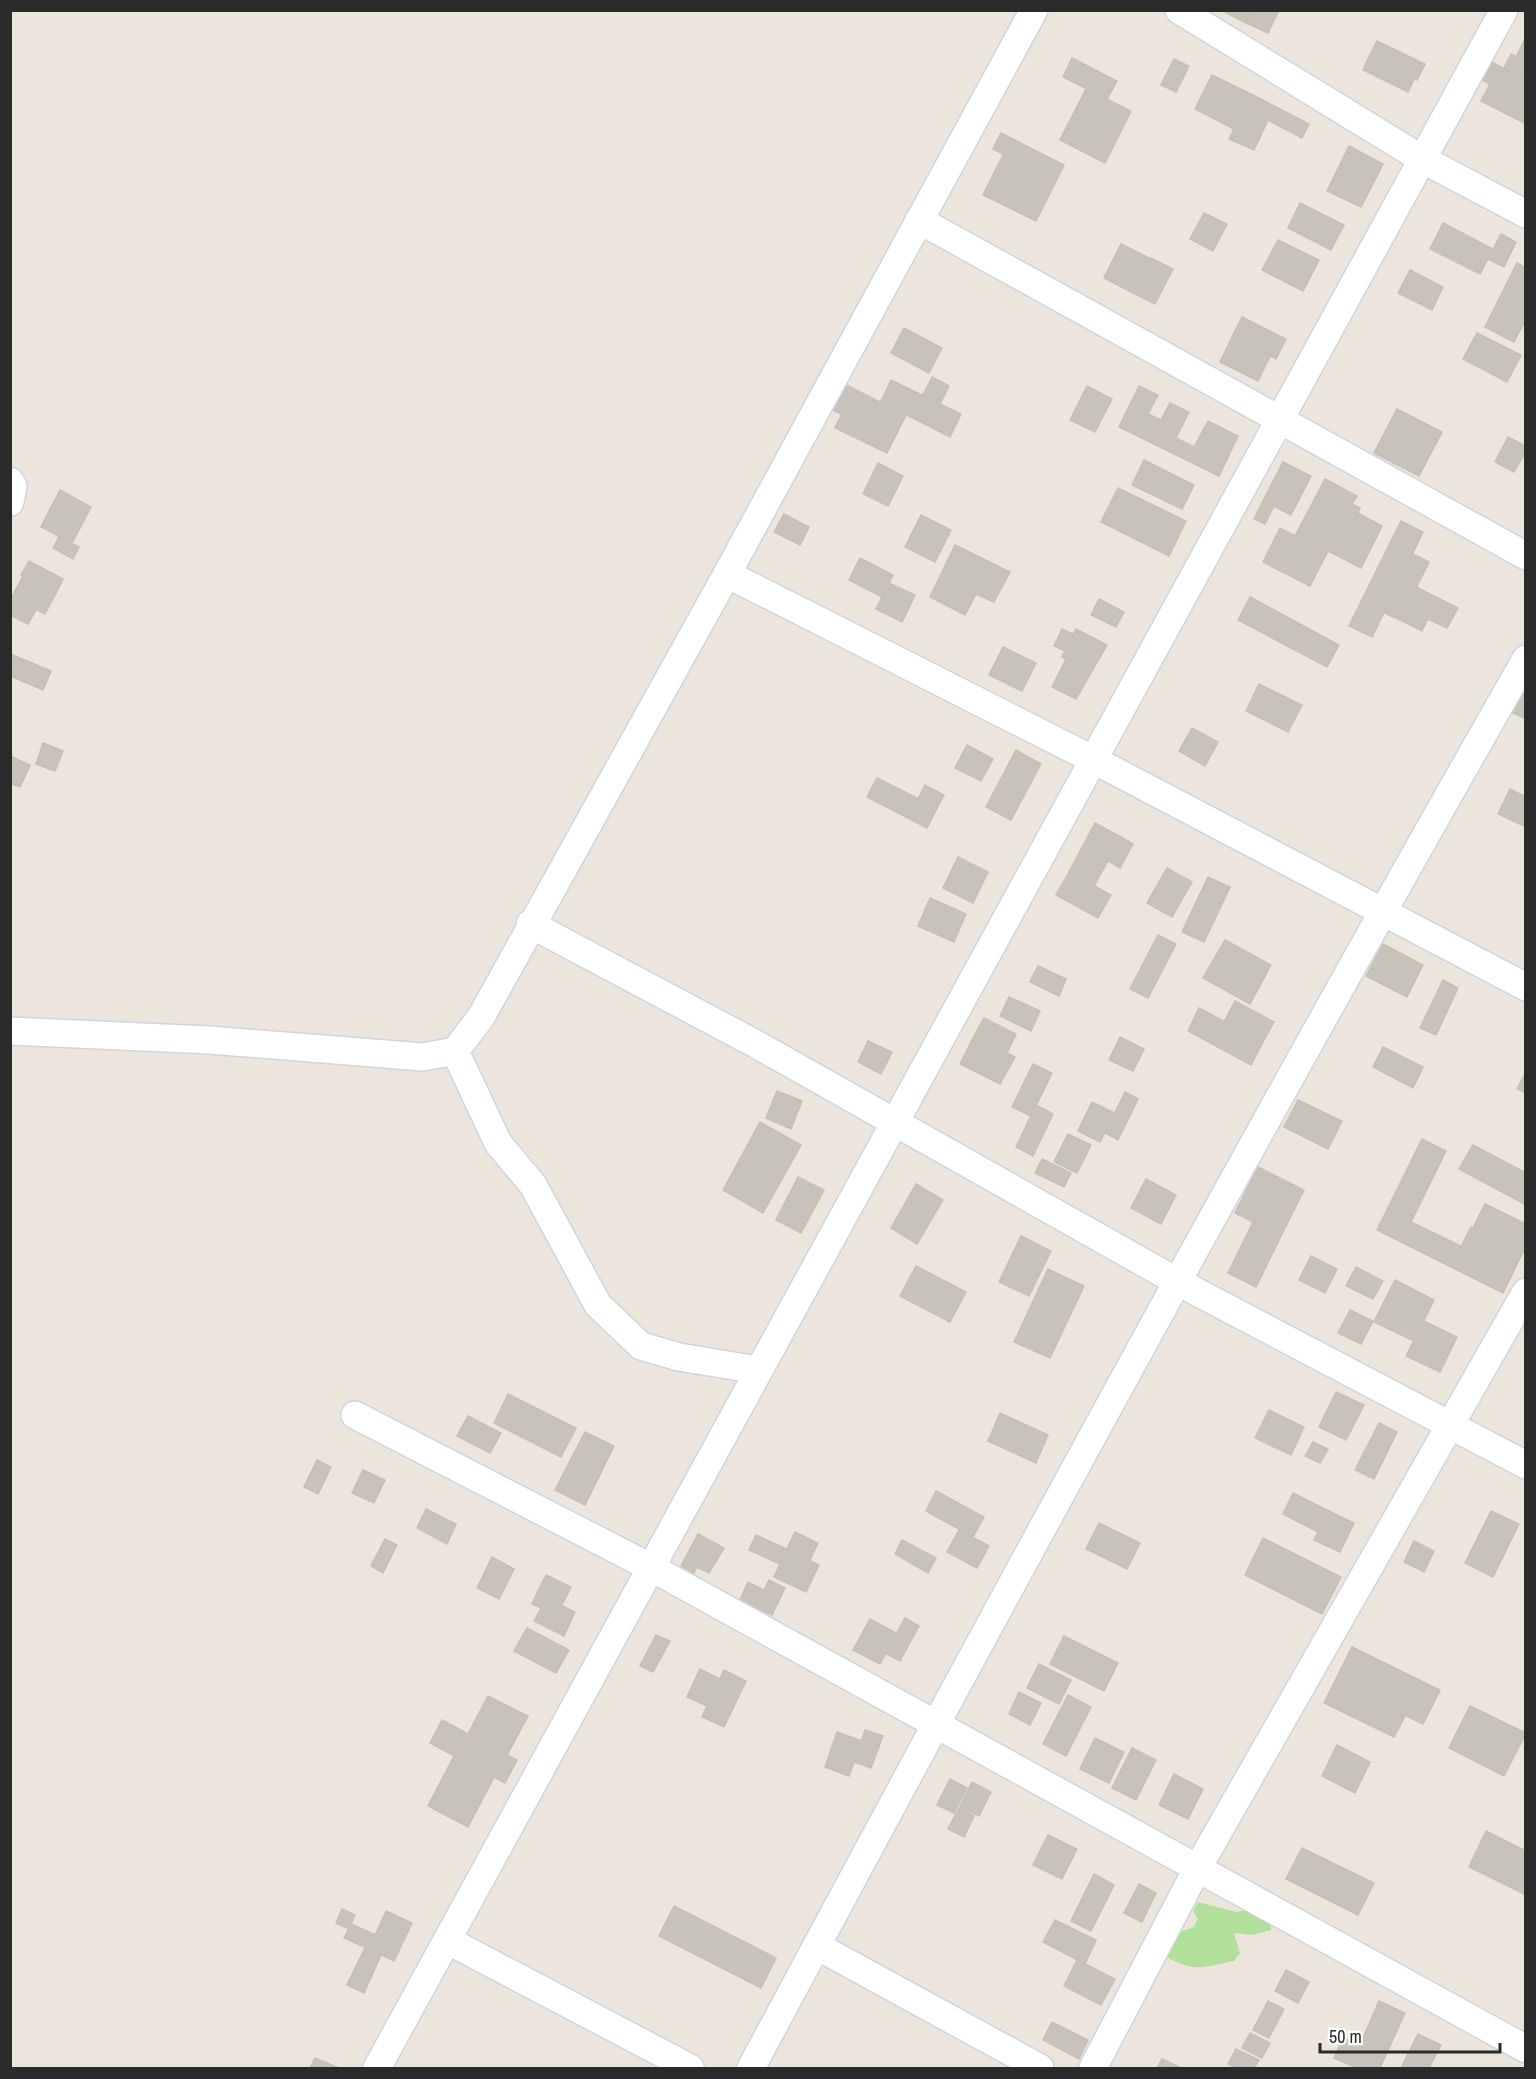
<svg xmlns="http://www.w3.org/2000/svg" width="1536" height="2079" viewBox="0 0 1536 2079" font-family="'Archivo Narrow',sans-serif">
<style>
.green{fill:#b0e09a}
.building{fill:#c7c3bb;stroke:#c6c1b6;stroke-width:1.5}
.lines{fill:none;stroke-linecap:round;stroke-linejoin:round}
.minor-casing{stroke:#d1d4e2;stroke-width:30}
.minor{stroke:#fff;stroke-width:27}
</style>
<rect width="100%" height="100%" fill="#ebe5dc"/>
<path class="green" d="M1198,1902L1237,1912L1248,1910L1271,1920V1930L1252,1935L1234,1933L1240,1953L1234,1961C1196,1969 1196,1972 1160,1954L1165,1936L1194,1927L1198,1919L1193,1911Z"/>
<g class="building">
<path d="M1221,10H1252L1246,23Z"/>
<path d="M1252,10H1279L1268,33L1246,23Z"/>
<path d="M1377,41L1425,64L1417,80L1369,57Z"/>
<path d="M1524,41L1526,42V62L1516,57Z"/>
<path d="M1511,54L1526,62V93L1516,88L1521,78L1504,68Z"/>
<path d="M1369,57L1414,79L1408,92L1363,70Z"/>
<path d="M1072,58L1117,81L1107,99L1063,77Z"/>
<path d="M1174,59L1189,66L1176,92L1161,85Z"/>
<path d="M1490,61L1521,78L1516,88L1526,93V124L1481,101L1490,84L1480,79Z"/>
<path d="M1212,75L1251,94L1234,129L1195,109Z"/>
<path d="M1086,89L1131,111L1105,163L1060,140Z"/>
<path d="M1251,94L1309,124L1302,138L1268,120L1254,150L1243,145L1255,123L1241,115Z"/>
<path d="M1241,115L1255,123L1243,145L1229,139Z"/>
<path d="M1001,133L1064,165L1056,181L993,149Z"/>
<path d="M1349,146L1383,164L1361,207L1327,191Z"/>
<path d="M1003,155L1056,181L1036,221L983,195Z"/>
<path d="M1300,203L1344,225L1331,250L1288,228Z"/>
<path d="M1204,213L1227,224L1213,251L1190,239Z"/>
<path d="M1443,223L1493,249L1480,274L1430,249Z"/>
<path d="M1501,234L1516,242L1504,267L1488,259Z"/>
<path d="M1278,240L1319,260L1303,291L1262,270Z"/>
<path d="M1121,244L1151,259L1133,293L1104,278Z"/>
<path d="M1151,258L1173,269L1155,304L1133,293Z"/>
<path d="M1517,263L1526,268V319L1514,342L1485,327Z"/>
<path d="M1410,270L1443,287L1432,310L1398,293Z"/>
<path d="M1242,317L1286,339L1276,359L1232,337Z"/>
<path d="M904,328L942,348L929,373L891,353Z"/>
<path d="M1477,333L1521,355L1507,382L1463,359Z"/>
<path d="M1232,337L1270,356L1258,381L1220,362Z"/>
<path d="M932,377L949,386L940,404L923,395Z"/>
<path d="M837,380L854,389L841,414L824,406Z"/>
<path d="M891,380L961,414L950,437L881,402Z"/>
<path d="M1087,386L1112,399L1095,432L1070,420Z"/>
<path d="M1139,386L1158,395L1148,414L1161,420L1170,403L1189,412L1176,438L1194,447L1208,421L1238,436L1219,476L1119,427Z"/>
<path d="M854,389L906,415L887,453L835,428Z"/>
<path d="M1397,409L1442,432L1419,476L1374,453Z"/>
<path d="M1508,437L1526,446V451L1514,472L1495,462Z"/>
<path d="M1144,460L1194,485L1182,509L1132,485Z"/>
<path d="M1283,462L1311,476L1291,515L1263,501Z"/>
<path d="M878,463L903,476L888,506L863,494Z"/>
<path d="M1325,479L1357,496L1352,504L1360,508L1336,555L1328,551L1310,586L1263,562L1280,528L1295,536Z"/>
<path d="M1118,488L1186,521L1169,556L1101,522Z"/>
<path d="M60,490L91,507L80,528L49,511Z"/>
<path d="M1263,501L1274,506L1265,524L1254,519Z"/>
<path d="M49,511L80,528L72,543L41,527Z"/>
<path d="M1358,513L1382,526L1361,568L1336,555Z"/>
<path d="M784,514L809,527L800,545L774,532Z"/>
<path d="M921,515L951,530L935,562L905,547Z"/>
<path d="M1401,521L1423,532L1372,637L1349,626Z"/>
<path d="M59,537L79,547L73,559L53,548Z"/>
<path d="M955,545L1010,572L994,602L976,594L965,615L930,597Z"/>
<path d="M1413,554L1429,562L1400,620L1384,613Z"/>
<path d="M860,558L893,575L882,597L849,580Z"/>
<path d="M29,561L63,579L56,593L21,575Z"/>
<path d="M23,576L56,593L45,614L12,597Z"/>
<path d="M889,583L915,595L902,622L876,609Z"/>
<path d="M1416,587L1458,608L1447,628L1428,619L1422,631L1400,620Z"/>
<path d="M10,597L36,610L28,624L10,615Z"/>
<path d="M1250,597L1339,645L1327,667L1238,620Z"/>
<path d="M1099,599L1124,612L1116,627L1091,615Z"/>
<path d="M1062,629L1073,634L1065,651L1054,646Z"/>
<path d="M1076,629L1107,645L1076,699L1052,687L1066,659L1062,657Z"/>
<path d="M1003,647L1036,663L1022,691L989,675Z"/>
<path d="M10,654L51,671L43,690L10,676Z"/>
<path d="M1526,683V719L1511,712Z"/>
<path d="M1259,684L1302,705L1288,732L1246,711Z"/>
<path d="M1192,728L1218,742L1205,766L1179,751Z"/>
<path d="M43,743L63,751L55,771L36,764Z"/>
<path d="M967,745L993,759L981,781L955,768Z"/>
<path d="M1016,750L1041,764L1011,820L986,807Z"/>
<path d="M10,756L30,765L20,787L10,783Z"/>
<path d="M877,778L937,808L927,828L867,797Z"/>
<path d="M925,785L944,795L937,808L918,799Z"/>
<path d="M1510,789L1526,797V827L1498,814Z"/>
<path d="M1095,823L1121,837L1094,886L1069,872Z"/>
<path d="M1121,837L1133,844L1120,868L1108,861Z"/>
<path d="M958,857L988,872L973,903L943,888Z"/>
<path d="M1167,868L1192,882L1172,917L1147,903Z"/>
<path d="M1069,872L1111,895L1098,918L1056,895Z"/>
<path d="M1208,877L1230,887L1204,942L1182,932Z"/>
<path d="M930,898L966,914L954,942L918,926Z"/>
<path d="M1158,935L1176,944L1148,998L1130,989Z"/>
<path d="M1225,940L1271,965L1250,1004L1203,978Z"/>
<path d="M1383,944L1423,965L1407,997L1366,976Z"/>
<path d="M1038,966L1066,979L1059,996L1030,982Z"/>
<path d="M1443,980L1458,988L1436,1035L1420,1028Z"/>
<path d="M1009,997L1040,1011L1031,1031L1000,1016Z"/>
<path d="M1235,1001L1274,1022L1263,1042L1224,1022Z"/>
<path d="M1199,1008L1263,1042L1251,1065L1188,1031Z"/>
<path d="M984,1018L1016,1034L1007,1053L974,1036Z"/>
<path d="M974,1036L1015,1057L1000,1084L960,1064Z"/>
<path d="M1120,1037L1144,1049L1133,1071L1109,1060Z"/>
<path d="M868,1041L892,1052L881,1074L858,1062Z"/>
<path d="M1383,1047L1423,1067L1413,1088L1373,1067Z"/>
<path d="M1033,1064L1052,1073L1031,1116L1012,1107Z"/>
<path d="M1526,1072V1093L1517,1089Z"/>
<path d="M777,1091L802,1101L791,1129L766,1118Z"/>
<path d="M1125,1092L1138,1099L1118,1140L1105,1133Z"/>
<path d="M1298,1100L1342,1121L1328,1149L1284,1127Z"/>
<path d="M1092,1102L1115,1113L1100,1142L1078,1131Z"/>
<path d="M1036,1105L1053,1114L1033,1156L1016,1147Z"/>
<path d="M760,1122L801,1145L763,1213L723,1190Z"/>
<path d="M1068,1134L1091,1145L1077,1173L1054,1162Z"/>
<path d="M1422,1139L1446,1151L1411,1222L1461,1246L1451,1267L1377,1230Z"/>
<path d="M1473,1145L1526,1173V1205L1459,1169Z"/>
<path d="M1042,1159L1071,1173L1064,1187L1035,1173Z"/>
<path d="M1258,1167L1304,1190L1281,1236L1235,1213Z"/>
<path d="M798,1177L824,1190L801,1233L776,1220Z"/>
<path d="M1146,1179L1176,1195L1161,1224L1131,1208Z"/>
<path d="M916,1184L943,1200L917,1244L891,1228Z"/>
<path d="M1485,1204L1526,1224V1247L1523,1252L1473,1228Z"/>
<path d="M1253,1222L1281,1236L1256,1287L1228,1273Z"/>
<path d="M1471,1227L1523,1252L1503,1293L1451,1267Z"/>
<path d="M1021,1236L1051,1251L1029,1296L999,1282Z"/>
<path d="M1311,1256L1337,1269L1325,1293L1299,1280Z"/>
<path d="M916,1266L966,1292L950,1322L900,1296Z"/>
<path d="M1356,1267L1383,1281L1373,1299L1346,1286Z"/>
<path d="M1048,1269L1084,1286L1050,1358L1014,1342Z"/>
<path d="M1395,1280L1434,1300L1414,1341L1374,1322Z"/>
<path d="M1350,1310L1373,1321L1361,1344L1338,1333Z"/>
<path d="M1424,1321L1457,1337L1440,1372L1406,1356Z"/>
<path d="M1336,1392L1364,1405L1346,1440L1319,1427Z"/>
<path d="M508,1394L576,1428L561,1457L494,1423Z"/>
<path d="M1269,1410L1304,1427L1291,1455L1255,1438Z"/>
<path d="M1000,1413L1048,1435L1036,1463L988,1441Z"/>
<path d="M468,1416L501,1433L490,1453L457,1436Z"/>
<path d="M1379,1423L1397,1432L1374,1479L1355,1470Z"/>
<path d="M585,1432L614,1446L585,1505L555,1490Z"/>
<path d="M1313,1442L1328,1449L1320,1463L1305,1456Z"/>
<path d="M317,1460L331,1467L318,1494L304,1487Z"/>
<path d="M363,1470L385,1480L374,1503L352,1493Z"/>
<path d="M936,1491L984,1517L973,1537L926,1511Z"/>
<path d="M1293,1493L1329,1511L1318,1532L1283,1514Z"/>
<path d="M426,1509L456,1524L447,1544L417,1528Z"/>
<path d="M1329,1511L1354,1523L1340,1552L1314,1540Z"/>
<path d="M1491,1511L1519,1524L1493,1577L1465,1563Z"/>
<path d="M1099,1523L1140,1543L1127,1569L1086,1549Z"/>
<path d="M959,1530L989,1546L977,1568L947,1552Z"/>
<path d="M795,1532L818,1543L810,1560L787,1549Z"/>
<path d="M698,1534L724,1548L709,1573L697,1567L694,1573L681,1566Z"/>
<path d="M756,1535L787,1549L780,1564L749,1550Z"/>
<path d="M1263,1538L1341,1577L1322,1614L1245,1575Z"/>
<path d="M385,1539L397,1545L383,1573L371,1566Z"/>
<path d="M902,1540L936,1558L928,1573L895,1554Z"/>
<path d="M1414,1541L1434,1551L1424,1572L1404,1562Z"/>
<path d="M787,1549L819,1565L806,1592L774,1577Z"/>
<path d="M492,1557L514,1569L499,1599L477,1588Z"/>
<path d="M546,1575L571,1587L562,1605L537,1593Z"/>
<path d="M769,1580L785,1588L772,1615L740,1600L748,1582L764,1590Z"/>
<path d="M537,1593L575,1612L564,1636L534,1621L541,1608L532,1604Z"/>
<path d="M905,1618L919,1626L900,1661L885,1653Z"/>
<path d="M870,1619L896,1633L880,1664L853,1650Z"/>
<path d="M527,1628L569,1650L556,1673L514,1651Z"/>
<path d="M656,1635L670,1641L653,1672L640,1666Z"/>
<path d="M1064,1636L1118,1663L1104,1691L1050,1664Z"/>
<path d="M1352,1647L1440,1690L1423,1724L1335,1681Z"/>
<path d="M1039,1664L1071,1680L1059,1704L1027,1688Z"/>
<path d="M700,1669L720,1679L707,1706L687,1697Z"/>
<path d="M724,1670L746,1681L724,1727L702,1717Z"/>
<path d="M1335,1681L1405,1716L1394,1737L1324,1703Z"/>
<path d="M1019,1692L1041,1703L1030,1725L1009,1714Z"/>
<path d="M1068,1695L1091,1707L1066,1756L1043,1744Z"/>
<path d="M488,1696L528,1716L507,1755L468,1734Z"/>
<path d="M1470,1706L1526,1733L1504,1776L1449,1748Z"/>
<path d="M442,1720L517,1760L505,1783L430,1743Z"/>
<path d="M865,1730L883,1736L871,1768L854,1762Z"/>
<path d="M837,1732L862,1741L849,1776L825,1767Z"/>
<path d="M1095,1738L1124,1752L1109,1783L1080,1769Z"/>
<path d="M1337,1745L1370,1762L1355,1793L1322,1776Z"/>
<path d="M1132,1748L1156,1760L1136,1800L1112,1788Z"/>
<path d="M454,1756L494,1777L468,1827L428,1806Z"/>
<path d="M1174,1774L1203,1789L1188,1819L1159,1805Z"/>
<path d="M950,1779L967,1788L954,1813L937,1805Z"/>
<path d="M972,1782L991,1792L979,1816L960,1807Z"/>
<path d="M959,1808L974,1816L964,1837L948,1829Z"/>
<path d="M1486,1831L1526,1851V1895L1469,1867Z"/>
<path d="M1048,1835L1077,1849L1062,1879L1033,1865Z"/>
<path d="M1302,1848L1374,1883L1358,1915L1286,1879Z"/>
<path d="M1094,1874L1114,1885L1091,1931L1071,1921Z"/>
<path d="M1139,1884L1156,1893L1142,1922L1124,1913Z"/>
<path d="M674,1906L776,1958L761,1988L659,1936Z"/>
<path d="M342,1909L355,1915L349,1929L336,1923Z"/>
<path d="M386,1911L412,1923L394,1961L369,1949Z"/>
<path d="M1055,1920L1096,1940L1085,1964L1043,1942Z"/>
<path d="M351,1924L376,1935L369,1949L344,1938Z"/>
<path d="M365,1948L381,1955L364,1993L347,1985Z"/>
<path d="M1077,1960L1115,1979L1101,2005L1064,1986Z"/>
<path d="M1286,1970L1309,1982L1298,2003L1275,1991Z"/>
<path d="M1268,2001L1284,2009L1269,2038L1253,2030Z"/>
<path d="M1379,2001L1405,2013L1380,2068H1357L1334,2058L1343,2037L1360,2045Z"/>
<path d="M1052,2022L1088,2040L1079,2059L1043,2040Z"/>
<path d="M1250,2033L1270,2043L1262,2058L1242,2048Z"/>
<path d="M1418,2034L1441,2045L1429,2068H1401Z"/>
<path d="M1236,2049L1259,2060L1254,2068H1236L1228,2064Z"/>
<path d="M315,2058L339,2068H310Z"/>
<path d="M1162,2059L1181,2068H1157Z"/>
</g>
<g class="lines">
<g class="minor-casing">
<g id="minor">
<path d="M1179,10L1422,159L1526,214"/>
<path d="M919,220L1526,556"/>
<path d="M10,481L13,486L10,502"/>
<path d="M727,574L1092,759L1526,987"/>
<path d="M530,924L754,1043L1178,1282L1526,1465"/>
<path d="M10,1031L209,1040L423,1057L455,1051L498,1143L533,1185L598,1305L641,1346L679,1357L758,1370"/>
<path d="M455,1051L481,1017L727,574L1034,10"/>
<path d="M355,1415L650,1567L1526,2049"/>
<path d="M447,1940L690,2068"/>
<path d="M817,1946L1040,2068"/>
<path d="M377,2068L1504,10"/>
<path d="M751,2068C1004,1596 1260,1125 1526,659"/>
<path d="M1093,2068L1197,1869L1526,1292"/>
</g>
</g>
<use href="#minor" class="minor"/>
</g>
<rect width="1536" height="2079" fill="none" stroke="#2a2a2a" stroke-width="24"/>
<path d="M1320 2043v9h180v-9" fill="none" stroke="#2a2a2a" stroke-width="3"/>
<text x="1329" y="2043" font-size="18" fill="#2a2a2a" stroke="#ffffff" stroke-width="4.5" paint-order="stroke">50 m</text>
</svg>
